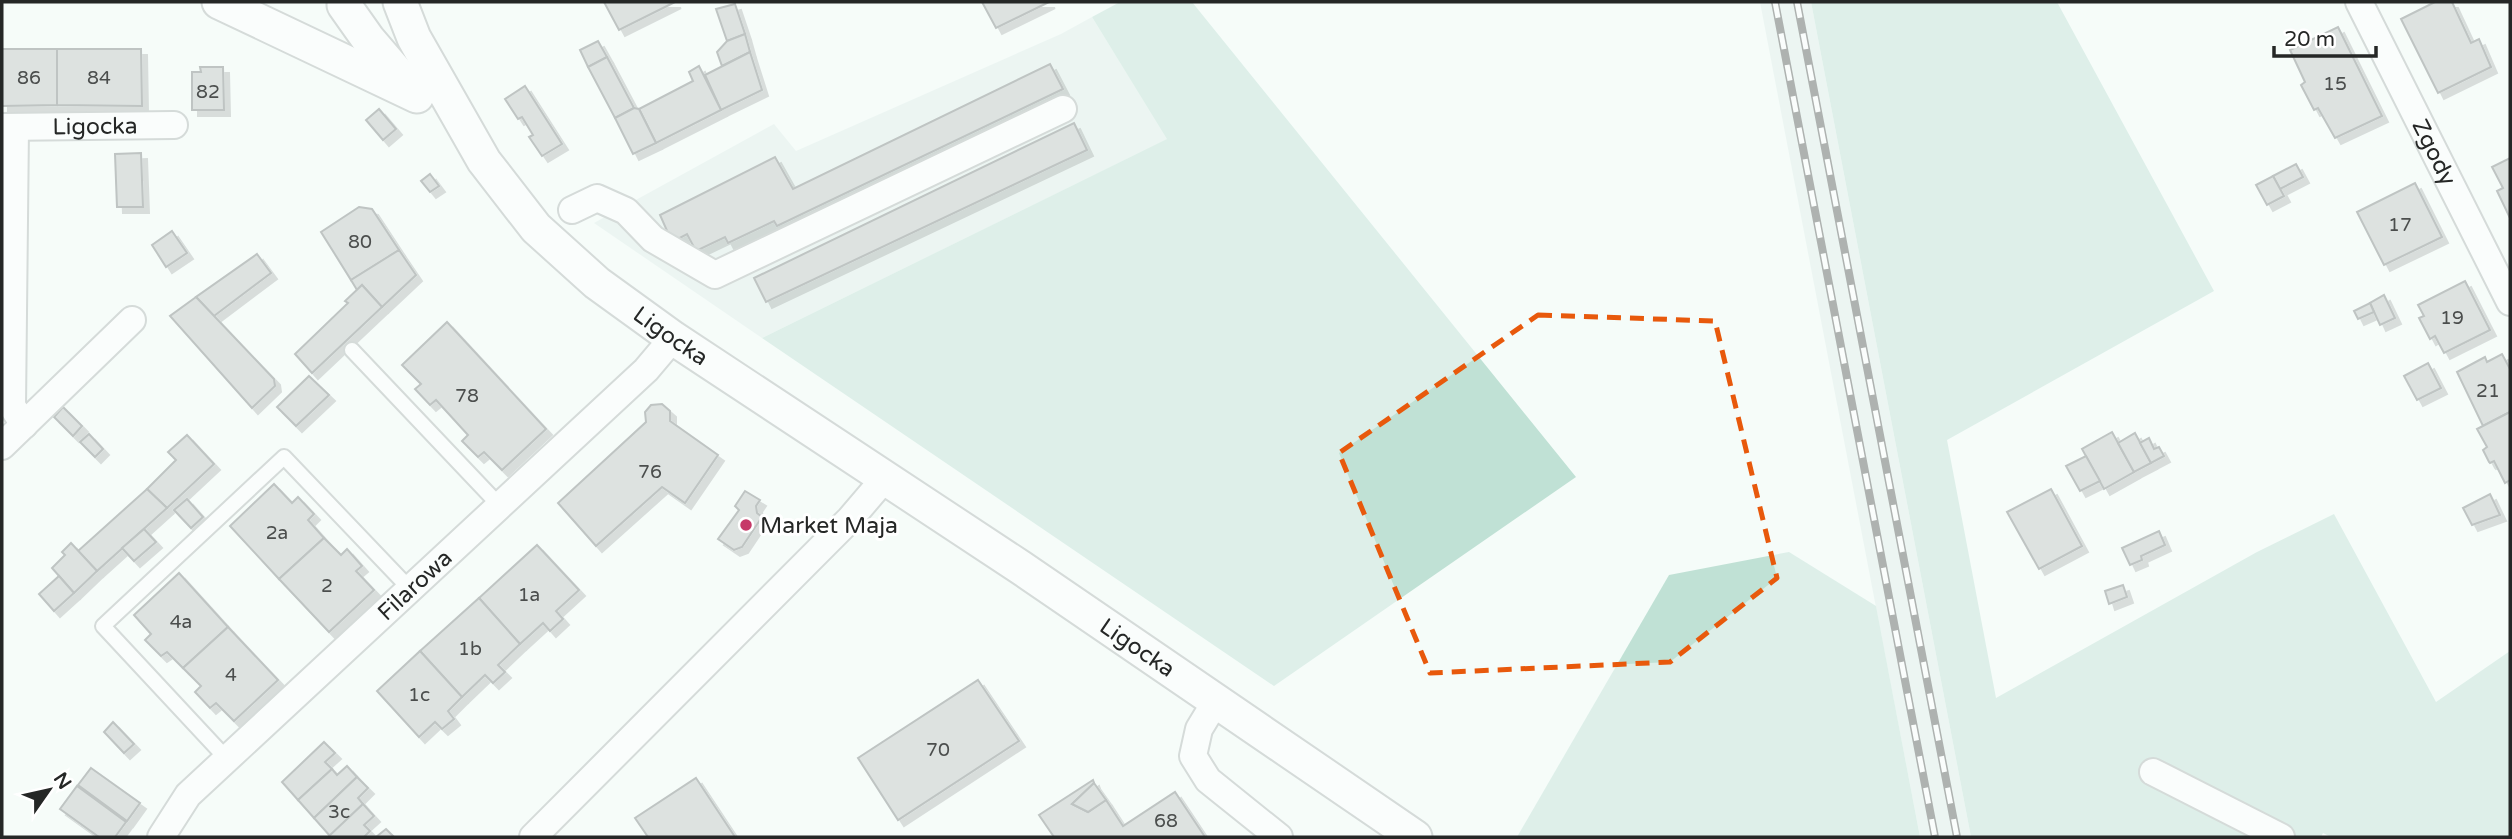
<svg xmlns="http://www.w3.org/2000/svg" width="2512" height="839" viewBox="0 0 2512 839" font-family="'Varela Round',sans-serif">
<style>
.built{fill:#e0eee9}
.green{fill:#c0e1d5}
.building{fill:#bec4c2;stroke:#7c8280;stroke-width:2;filter:url(#shadow)}
.lines{fill:none;stroke-linecap:round;stroke-linejoin:round}
.service-casing{stroke:#adb3b1;stroke-width:18}
.minor-casing{stroke:#adb3b1;stroke-width:30}
.tertiary-casing{stroke:#adb3b1;stroke-width:37}
.service{stroke:#fff;stroke-width:14}
.minor{stroke:#fff;stroke-width:26}
.tertiary{stroke:#fff;stroke-width:33}
.rail-casing{stroke:#575a58;stroke-width:8}
.rail{stroke:#fff;stroke-width:5;stroke-dasharray:16;stroke-linecap:butt}
.marked{fill:none;stroke:#e8590c;stroke-width:5;stroke-dasharray:14 9;stroke-linejoin:round}
.poi-dot{fill:#c63968;stroke:#fff;stroke-width:2.5}
.labels{text-anchor:middle;stroke-width:6;stroke-linejoin:round;paint-order:stroke}
.number-label{font-size:19px;fill:#4b4e4d}
.street-label{font-size:23px;fill:#252726;stroke:#fff}
.poi-label{font-size:23px;fill:#252726;stroke:#fff;text-anchor:start}
</style>
<defs>
<filter id="shadow"><feDropShadow dx="6" dy="6" stdDeviation="0" flood-color="#0004"/></filter>
</defs>
<rect width="100%" height="100%" fill="#f5fcf9"/>
<g class="built">
<path d="M1760,2H1811L1971,837H1920Z"/>
<path d="M1092,17L1168,139L762,338L594,223L774,124L796,151L1061,34Z"/>
</g>
<g class="green">
<path d="M1120,2H1192L1576,477L1274,686L762,338L1167,139L1092,17Z"/>
<path d="M1811,2H2057L2214,291L1947,440L1996,698L2257,552L2334,514L2436,702L2510,651V837H2331L2323,833L2321,837H1971Z"/>
<path d="M1789,552L1876,606L1920,837H1517L1669,575Z"/>
</g>
<g class="building">
<path d="M604,2H675L619,30Z"/>
<path d="M982,2H1049L996,28Z"/>
<path d="M2435,2H2452L2471,43L2479,39L2491,67L2438,93L2401,19Z"/>
<path d="M735,4L745,34L727,41L716,9Z"/>
<path d="M2338,27L2382,116L2335,138L2318,108L2314,110L2301,85L2305,82L2290,50Z"/>
<path d="M745,34L750,52L722,66L717,52L727,41Z"/>
<path d="M598,41L607,57L588,67L580,50Z"/>
<path d="M2,49H57V105L2,106Z"/>
<path d="M57,49H141L142,106L57,105Z"/>
<path d="M750,52L762,90L721,110L705,75Z"/>
<path d="M607,57L634,108L615,118L588,67Z"/>
<path d="M1050,64L1063,89L777,226L774,221L728,243L725,237L696,251L687,234L672,242L660,215L775,157L793,189Z"/>
<path d="M699,66L721,110L656,143L639,109L693,81L689,72Z"/>
<path d="M200,67H223L224,110H192V72H201Z"/>
<path d="M525,86L562,144L542,156L529,137L533,135L522,117L518,119L505,99Z"/>
<path d="M634,108L639,109L656,143L633,154L615,118Z"/>
<path d="M379,109L396,129L383,140L366,120Z"/>
<path d="M1074,123L1087,150L766,302L754,278Z"/>
<path d="M141,153L143,207H117L115,154Z"/>
<path d="M2510,158V218L2497,191L2503,188L2492,167Z"/>
<path d="M2296,164L2303,177L2280,189L2273,176Z"/>
<path d="M430,174L439,186L430,192L421,181Z"/>
<path d="M2273,176L2284,196L2267,205L2256,185Z"/>
<path d="M2415,183L2442,237L2384,265L2357,212Z"/>
<path d="M359,207L372,209L399,250L351,280L321,232Z"/>
<path d="M172,231L187,253L166,267L152,245Z"/>
<path d="M399,250L416,275L382,307L362,285L357,290L351,280Z"/>
<path d="M257,254L271,273L214,316L196,297Z"/>
<path d="M2465,281L2490,330L2444,353L2435,336L2430,339L2419,318L2424,316L2418,305Z"/>
<path d="M362,285L382,307L312,373L295,354L348,303L345,301Z"/>
<path d="M2384,295L2395,318L2380,325L2370,303Z"/>
<path d="M196,297L274,379L275,386L252,408L170,316Z"/>
<path d="M2370,303L2374,312L2358,319L2354,311Z"/>
<path d="M447,322L546,429L502,470L484,452L478,457L462,441L468,435L436,400L430,405L415,389L421,384L402,365Z"/>
<path d="M2502,354L2510,369V412L2483,426L2457,372L2485,357L2487,362Z"/>
<path d="M2428,363L2441,388L2417,400L2404,376Z"/>
<path d="M309,376L329,395L296,426L277,407Z"/>
<path d="M662,404L670,411V421L718,455L685,503L662,487L596,546L558,503L646,422L645,412L651,405Z"/>
<path d="M63,407L82,426L73,436L54,417Z"/>
<path d="M2510,412V480L2505,483L2494,461L2490,463L2489,462L2483,450L2487,447L2477,429Z"/>
<path d="M2112,432L2134,472L2104,489L2082,449Z"/>
<path d="M2135,433L2151,463L2134,472L2118,443Z"/>
<path d="M89,434L103,449L95,457L80,442Z"/>
<path d="M187,435L214,464L167,508L147,489L176,460L168,452Z"/>
<path d="M2149,438L2154,449L2159,447L2164,456L2151,463L2140,443Z"/>
<path d="M2086,456L2100,481L2080,491L2066,466Z"/>
<path d="M274,484L292,503L298,497L314,514L308,520L324,538L279,579L230,526Z"/>
<path d="M147,489L167,508L97,571L78,551Z"/>
<path d="M2051,489L2082,546L2039,569L2007,512Z"/>
<path d="M745,491L760,500L756,506L757,513L762,517L742,547L734,550L718,539L739,510L735,506Z"/>
<path d="M2490,494L2500,515L2472,525L2463,508Z"/>
<path d="M187,499L203,517L191,528L174,510Z"/>
<path d="M144,529L156,542L134,561L122,548Z"/>
<path d="M2159,531L2165,545L2141,556L2142,560L2130,565L2122,548Z"/>
<path d="M324,538L341,555L347,549L362,566L356,571L374,590L329,632L279,579Z"/>
<path d="M71,543L97,571L74,593L52,568L65,555L62,552Z"/>
<path d="M537,545L579,590L556,611L563,619L550,631L543,623L520,644L479,598Z"/>
<path d="M179,573L228,627L183,668L167,652L161,656L145,640L151,634L134,615Z"/>
<path d="M59,576L74,593L54,611L39,594Z"/>
<path d="M2123,585L2127,597L2109,604L2105,591Z"/>
<path d="M479,598L520,644L498,665L505,672L493,683L485,675L462,697L420,651Z"/>
<path d="M228,627L278,680L234,721L216,703L210,708L195,692L201,686L183,668Z"/>
<path d="M420,651L462,697L448,711L454,719L442,729L435,722L419,737L377,691Z"/>
<path d="M978,680L1019,741L898,820L858,758Z"/>
<path d="M113,722L134,744L124,753L104,732Z"/>
<path d="M324,742L335,753L325,762L332,769L298,800L282,782Z"/>
<path d="M347,766L357,777L314,818L298,800L332,769L337,775Z"/>
<path d="M91,768L140,803L127,821L78,785Z"/>
<path d="M357,777L368,788L358,798L363,804L330,836L314,818Z"/>
<path d="M696,778L735,837H648L635,818Z"/>
<path d="M1093,780L1094,783L1072,804L1088,812L1106,800L1123,826L1175,792L1205,837H1054L1039,815Z"/>
<path d="M1094,783L1106,800L1088,812L1072,804Z"/>
<path d="M77,786L126,822L115,837H99L60,809Z"/>
<path d="M363,804L374,816L364,825L370,831L364,837H328Z"/>
<path d="M386,829L394,837H376Z"/>
</g>
<g class="lines">
<g class="service-casing">
<g id="service">
<path d="M352,350L500,506"/>
<path d="M226,758L103,626L284,457L410,589"/>
</g>
</g>
<g class="minor-casing">
<g id="minor">
<path id="s1" d="M2359,2L2510,302"/>
<path id="s2" d="M2,127L174,125"/>
<path d="M15,127L12,406L24,425"/>
<path d="M572,210L597,198L626,211L653,239L715,275L1063,109"/>
<path d="M2,446L132,320"/>
<path d="M1216,701L1199,729L1193,756L1208,780L1279,837"/>
<path d="M2153,772L2281,837"/>
<path id="s3" d="M161,837L188,795L646,370L673,338"/>
<path d="M533,837L850,519L885,478"/>
</g>
</g>
<g class="tertiary-casing">
<g id="tertiary">
<path d="M219,2L417,96"/>
<path id="s4" d="M400,2L414,38L484,161L536,228L597,283L673,338L1020,567L1415,837"/>
<path d="M344,5L368,39L410,88"/>
</g>
</g>
<use href="#service" class="service"/>
<use href="#minor" class="minor"/>
<use href="#tertiary" class="tertiary"/>
<g class="rail-casing">
<g id="rail">
<path d="M1775,2L1935,837"/>
<path d="M1797,2L1957,837"/>
</g>
</g>
<use href="#rail" class="rail"/>
</g>
<path d="M0 0H2512V839H0ZM1538,315L1715,321L1777,578L1670,662L1430,673L1339,453Z" fill="#f5fcf9" fill-opacity=".55" fill-rule="evenodd"/>
<path class="marked" d="M1538,315L1715,321L1777,578L1670,662L1430,673L1339,453Z"/>
<circle class="poi-dot" cx="746" cy="525" r="7"/>
<g class="labels">
<g class="number-label">
<text x="29" y="84">86</text>
<text x="99" y="84">84</text>
<text x="2335" y="90">15</text>
<text x="208" y="98">82</text>
<text x="2400" y="231">17</text>
<text x="360" y="248">80</text>
<text x="2452" y="324">19</text>
<text x="2488" y="397">21</text>
<text x="467" y="402">78</text>
<text x="650" y="478">76</text>
<text x="277" y="539">2a</text>
<text x="327" y="592">2</text>
<text x="529" y="601">1a</text>
<text x="181" y="628">4a</text>
<text x="470" y="655">1b</text>
<text x="231" y="681">4</text>
<text x="419" y="701">1c</text>
<text x="938" y="756">70</text>
<text x="339" y="818">3c</text>
<text x="1166" y="827">68</text>
</g>
<g class="street-label">
<text dy="8" stroke="none"><textPath href="#s2" startOffset="93">Ligocka</textPath></text>
<text dy="8" stroke="none"><textPath href="#s1" startOffset="168">Zgody</textPath></text>
<text dy="8" stroke="none"><textPath href="#s4" startOffset="438">Ligocka</textPath></text>
<text dy="8" stroke="none"><textPath href="#s3" startOffset="359">Filarowa</textPath></text>
<text dy="8" stroke="none"><textPath href="#s4" startOffset="999">Ligocka</textPath></text>
</g>
<g class="poi-label">
<text x="760" y="533">Market Maja</text>
</g>
</g>
<rect width="2512" height="839" fill="none" stroke="#252726" stroke-width="7"/>
<g transform="translate(49 790) rotate(56)" stroke="#ffffff" stroke-width="5" paint-order="stroke">
<path d="M0-5L12 26L0 18L-12 26Z" fill="#252726"/>
<text y="-10" font-size="19" font-weight="bold" text-anchor="middle" fill="#252726">N</text>
</g>
<path d="M2274 46v10h102v-10" fill="none" stroke="#252726" stroke-width="3.5"/>
<text x="2284" y="46" font-size="21" fill="#252726" stroke="#ffffff" stroke-width="5" paint-order="stroke">20 m</text>
</svg>
